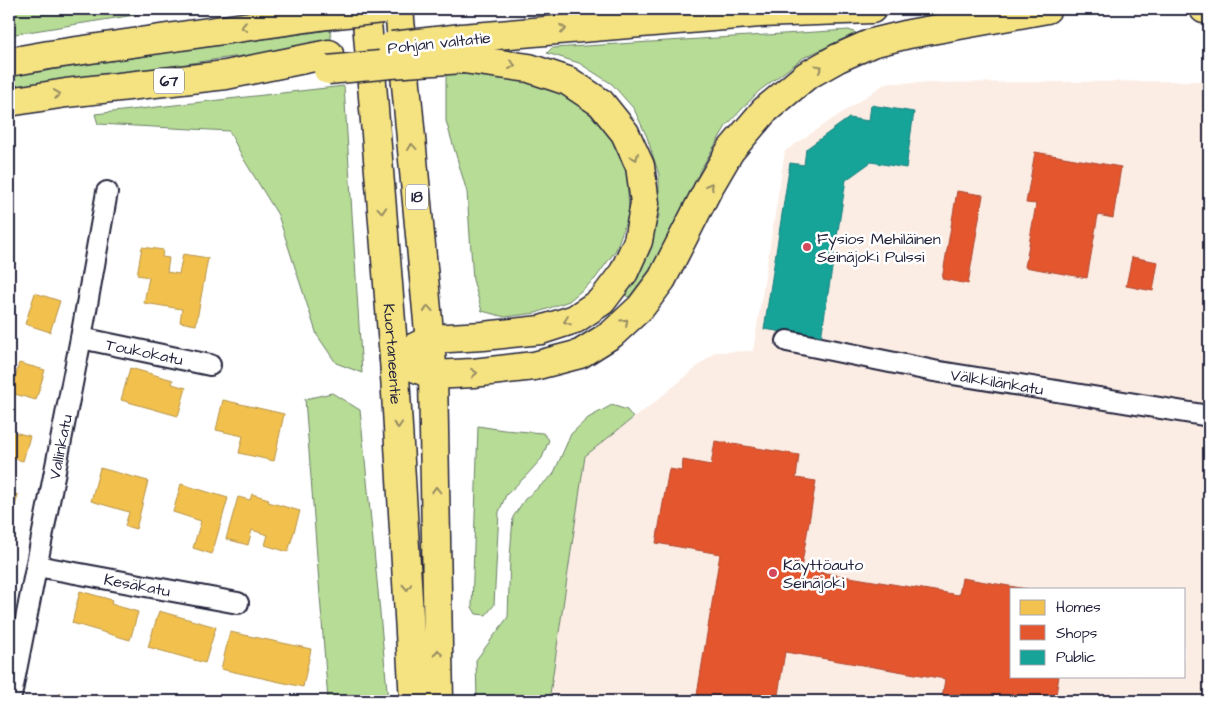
<svg xmlns="http://www.w3.org/2000/svg" width="1218" height="710" viewBox="0 0 1218 710" font-family="'Architects Daughter',sans-serif">
<style>
.built{fill:#fcede4;fill-rule:evenodd}
.green{fill:#b7dc96;stroke:#6c7f68}
.homes{fill:#f2c14e;stroke:#b49148}
.shops{fill:#e4572e;stroke:#aa4732}
.public{fill:#17a398;stroke:#1a7c7c}
.lines{fill:none;stroke-linecap:round;stroke-linejoin:round}
.street-casing{stroke:#22223b;stroke-width:24}
.highway-casing{stroke:#22223b;stroke-width:31}
.street{stroke:#fff;stroke-width:20}
.highway{stroke:#f5e382;stroke-width:28}
.highway-bridge-casing{stroke:#22223b;stroke-width:31;stroke-linecap:butt}
.highway-bridge{stroke:#f5e382;stroke-width:28}
.oneway{stroke:#968c62}
.poi-dot{fill:#d1495b;stroke:#fff;stroke-width:2}
.labels{text-anchor:middle;stroke-width:5;stroke-linejoin:round;paint-order:stroke}
.shield{fill:#fff;stroke:#646476;stroke-width:1}
.shield-label{font-size:15px;font-weight:bold;fill:#22223b}
.street-label{font-size:16px;fill:#22223b;stroke:#fff}
.poi-label{font-size:16px;fill:#22223b;stroke:#fff;text-anchor:start}
</style>
<rect width="100%" height="100%" fill="#fff"/>
<filter id="ink" filterUnits="userSpaceOnUse"><feTurbulence type="fractalNoise" baseFrequency=".02" numOctaves="2"/><feDisplacementMap in="SourceGraphic" scale="10" xChannelSelector="R" yChannelSelector="G"/><feConvolveMatrix kernelMatrix="1 2 1 2 8 2 1 2 1" color-interpolation-filters="sRGB"/></filter>
<g filter="url(#ink)">
<path class="built" d="M1209,81V701H521L564,471L655,402L715,352L753,351L785,151L886,83ZM1012,589H1184V676H1012Z"/>
<g class="green">
<path d="M9,9H172L9,35Z"/>
<path d="M330,30L332,45L218,59L9,92V76L178,51Z"/>
<path d="M849,30L856,33L803,58L759,91L726,126L701,169L678,220L654,264L629,297L622,294L646,256L659,216V175L647,137L634,109L612,84L579,63L547,53L552,48Z"/>
<path d="M446,73H475L513,77L548,86L585,109L611,137L627,174L629,212L616,250L595,279L569,301L536,313L505,317L482,311L473,280L467,192L446,121Z"/>
<path d="M344,86L362,373L336,363L317,335L278,215L243,158L229,131L98,124L95,114Z"/>
<path d="M332,393L360,410L378,591L388,701H328L305,399Z"/>
<path d="M612,405L627,410L633,418L585,456L549,701H477L476,660L508,617L510,557L513,517L525,499L553,475L571,434L588,418Z"/>
<path d="M478,426L504,430L543,433L549,440L542,458L525,477L506,495L499,512L494,605L486,615L476,614L472,607Z"/>
</g>
<g class="homes">
<path d="M142,247L163,250L162,257L169,258L167,272L179,274L183,254L208,258L196,325L180,322L182,309L144,303L149,277L137,275Z"/>
<path d="M35,293L60,301L50,332L25,324Z"/>
<path d="M19,363L45,370L36,400L11,393Z"/>
<path d="M130,368L173,380L172,384L186,388L178,416L121,400Z"/>
<path d="M223,400L284,414L274,461L239,453L243,436L216,430Z"/>
<path d="M9,431L30,436L23,461L9,457Z"/>
<path d="M100,468L148,481L136,529L125,526L129,512L91,501Z"/>
<path d="M181,484L228,498L212,554L193,548L201,521L173,512Z"/>
<path d="M9,492L18,495L11,521H9Z"/>
<path d="M252,494L269,499L268,502L300,511L288,552L265,545L268,535L252,530L248,545L226,539L238,497L250,500Z"/>
<path d="M80,591L112,600L111,604L138,612L130,640L72,623Z"/>
<path d="M159,611L216,627L205,663L148,647Z"/>
<path d="M230,632L311,649L303,687L221,669Z"/>
<path d="M60,693L87,701H57Z"/>
</g>
<g class="shops">
<path d="M1035,152L1121,167L1113,218L1098,215L1087,278L1025,267L1036,204L1026,203Z"/>
<path d="M957,191L983,195L968,284L942,279Z"/>
<path d="M1132,257L1158,262L1153,291L1126,286Z"/>
<path d="M715,441L799,455L796,478L816,481L801,569L959,595L962,578L1027,589H1012V676H1059L1055,701H963L942,698L945,679L785,652L777,701H696L720,554L656,543L669,469L682,471L683,460L711,465Z"/>
</g>
<path class="public" d="M871,105L914,112L906,168L871,162L846,180L821,338L764,329L790,163L804,165L806,149L849,118L869,121Z"/>
<g class="lines">
<g class="street-casing">
<g id="street">
<path id="s1" d="M81,338L210,365"/>
<path id="s2" d="M787,341L934,371L1209,416"/>
<path id="s3" d="M37,566L238,603"/>
<path id="s4" d="M10,701L81,338L107,192"/>
</g>
</g>
<g class="highway-casing">
<g id="highway">
<path id="s5" d="M366,9L394,359L414,701"/>
<path d="M399,9L433,375L439,701"/>
<path d="M1204,9H1209"/>
<path d="M462,38L760,13L872,9"/>
<path d="M9,62L49,55L327,15"/>
<path d="M9,102L66,93L226,75L329,54"/>
<path d="M415,347L431,339L483,336L541,330L575,319L602,301L624,272L638,241L645,203L640,166L625,133L601,103L568,81L529,68L463,59"/>
<path d="M394,359L433,375L473,373L534,366L580,354L612,334L641,307L662,279L709,187L730,151L764,111L806,76L838,58L872,43L909,34L1047,9"/>
</g>
</g>
<use href="#street" class="street"/>
<use href="#highway" class="highway"/>
<g class="highway-bridge-casing">
<g id="highway-bridge">
<path d="M327,15L382,9"/>
<path d="M392,46L462,38"/>
<path d="M328,70L391,64L463,59"/>
</g>
</g>
<use href="#highway-bridge" class="highway-bridge"/>
</g>
<defs><path id="oneway-chevron" d="M-2-3.5L2.5 0L-2 3.5" fill="none" stroke-width="1.6" stroke-linecap="round" stroke-linejoin="round" transform="scale(1.25)"/></defs>
<g class="oneway">
<use href="#oneway-chevron" transform="translate(244 27) rotate(172)"/>
<use href="#oneway-chevron" transform="translate(563 29) rotate(-5)"/>
<use href="#oneway-chevron" transform="translate(512 65) rotate(7)"/>
<use href="#oneway-chevron" transform="translate(819 68) rotate(-29)"/>
<use href="#oneway-chevron" transform="translate(57 94) rotate(-9)"/>
<use href="#oneway-chevron" transform="translate(412 147) rotate(-95)"/>
<use href="#oneway-chevron" transform="translate(635 157) rotate(67)"/>
<use href="#oneway-chevron" transform="translate(710 186) rotate(-61)"/>
<use href="#oneway-chevron" transform="translate(382 210) rotate(86)"/>
<use href="#oneway-chevron" transform="translate(428 309) rotate(-95)"/>
<use href="#oneway-chevron" transform="translate(567 321) rotate(161)"/>
<use href="#oneway-chevron" transform="translate(625 322) rotate(-43)"/>
<use href="#oneway-chevron" transform="translate(474 373) rotate(-5)"/>
<use href="#oneway-chevron" transform="translate(398 425) rotate(87)"/>
<use href="#oneway-chevron" transform="translate(436 490) rotate(-91)"/>
<use href="#oneway-chevron" transform="translate(407 587) rotate(87)"/>
<use href="#oneway-chevron" transform="translate(438 653) rotate(-91)"/>
</g>
</g>
<g class="poi-dot">
<circle cx="807" cy="247" r="5"/>
<circle cx="773" cy="573" r="5"/>
</g>
<g class="labels">
<g class="shield">
<rect x="154" y="68.5" width="30" height="25" rx="4"/>
<rect x="406" y="184.5" width="22" height="25" rx="4"/>
</g>
<g class="shield-label">
<text x="169" y="86">67</text>
<text x="417" y="202">18</text>
</g>
<g class="street-label">
<text transform="translate(439 42) rotate(-6)" y="6">Pohjan valtatie</text>
<text dy="6" stroke="none"><textPath href="#s1" startOffset="65">Toukokatu</textPath></text>
<text dy="6" stroke="none"><textPath href="#s5" startOffset="346">Kuortaneentie</textPath></text>
<text dy="6" stroke="none"><textPath href="#s2" startOffset="214">Välkkilänkatu</textPath></text>
<text dy="6" stroke="none"><textPath href="#s4" startOffset="259">Vallinkatu</textPath></text>
<text dy="6" stroke="none"><textPath href="#s3" startOffset="102">Kesäkatu</textPath></text>
</g>
<g class="poi-label">
<text x="817" y="244">Fysios Mehiläinen<tspan x="817" dy="18">Seinäjoki Pulssi</tspan></text>
<text x="783" y="570">Käyttöauto<tspan x="783" dy="18">Seinäjoki</tspan></text>
</g>
</g>
<rect width="1218" height="710" fill="none" stroke="#fff" stroke-width="30"/>
<rect x="15" y="15" width="1188" height="680" fill="none" stroke="#22223b" stroke-width="2" filter="url(#ink)"/>
<rect x="1010" y="588" width="175" height="90" fill="#ffffff" stroke="#a7a7b1"/>
<rect x="1020" y="600" width="25" height="15" fill="#f2c14e" stroke="#a7a7b1"/>
<text x="1056" y="612" font-size="15" fill="#22223b">Homes</text>
<rect x="1020" y="625" width="25" height="15" fill="#e4572e" stroke="#a7a7b1"/>
<text x="1056" y="638" font-size="15" fill="#22223b">Shops</text>
<rect x="1020" y="650" width="25" height="15" fill="#17a398" stroke="#a7a7b1"/>
<text x="1056" y="662" font-size="15" fill="#22223b">Public</text>
</svg>
